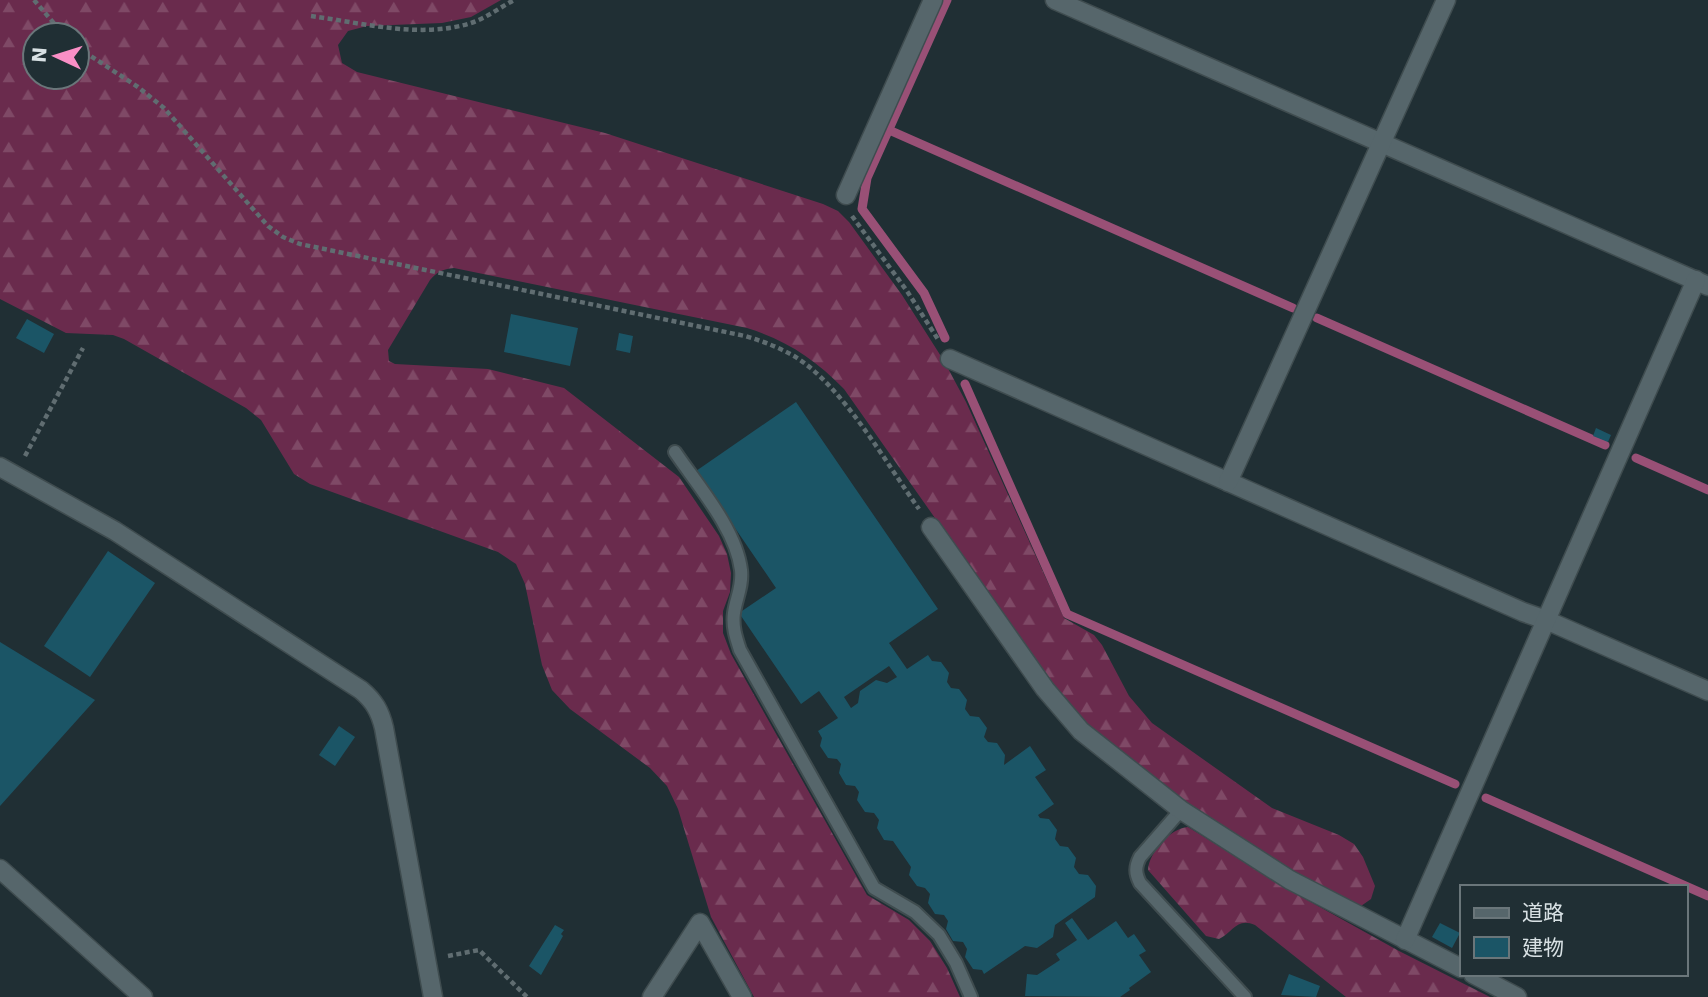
<svg xmlns="http://www.w3.org/2000/svg" width="1708" height="997" viewBox="0 0 1708 997" font-family="'DejaVu Sans','Noto Sans JP',sans-serif">
<style>
.forest{fill:url(#forest-firs);fill-rule:evenodd}
.lines{fill:none;stroke-linecap:round;stroke-linejoin:round}
.stream{stroke:#995076;stroke-width:9}
.building{fill:#1b5566;fill-rule:evenodd}
.lane-casing{stroke:#3f4c4f;stroke-width:16}
.street-casing{stroke:#3f4c4f;stroke-width:21}
.path{stroke:#606d71;stroke-width:4.5;stroke-dasharray:5 3.5;stroke-linecap:butt}
.lane{stroke:#56666b;stroke-width:12}
.street{stroke:#56666b;stroke-width:18}
</style>
<defs>
<pattern id="forest-firs" width="22" height="20" patternUnits="userSpaceOnUse" patternTransform="scale(1.75)"><rect width="22" height="20" fill="#6a2b4d"/><path d="M5 1l3.5 6h-7zM16 11l3.5 6h-7z" fill="#7f4966"/></pattern>
</defs>
<rect width="100%" height="100%" fill="#202f34"/>
<g class="forest">
<path d="M0,0H501L471,17L442,23L367,26L348,31L338,45L342,63L357,72L605,133L823,204L838,211L849,222L902,295L944,361L966,402L1064,618L1094,635L1102,645L1129,696L1152,723L1272,808L1339,835L1354,844L1363,857L1375,886L1371,899L1361,906L1355,905L1295,873L1186,803L1087,725L1052,684L844,389C815,359 786,340 747,328L454,268C442,269 437,272 430,280L388,350L389,361L395,364L488,369L564,388L679,477L719,536L727,554L731,573L730,592L723,611V633L731,654L867,895L909,920L930,941L947,968L960,997H754L711,917L678,809L667,786L650,768L570,709L552,690L542,665L525,584L516,564L498,552L310,484L294,474L261,420L246,408L124,339L113,335L66,333L0,299ZM35,35H77V77H35Z"/>
<path d="M1188,827L1300,896L1399,951L1490,997H1346L1255,925C1237,917 1233,932 1219,939L1206,936L1148,870C1149,853 1170,828 1188,827Z"/>
</g>
<g class="lines">
<g class="stream">
<path d="M889,130L1293,308"/>
<path d="M1317,318L1605,445"/>
<path d="M945,338L924,293L862,209L867,178L947,0"/>
<path d="M965,384L1067,614L1455,784"/>
<path d="M1636,458L1708,490"/>
<path d="M1486,798L1708,896"/>
</g>
</g>
<g class="building">
<path d="M511,314L578,328L570,366L504,352Z"/>
<path d="M27,319L54,334L44,353L16,338Z"/>
<path d="M619,333L633,336L630,353L616,350Z"/>
<path d="M796,402L938,609L889,643L907,669L928,655L932,661L941,662L949,673L947,682L951,688L959,689L967,700L965,709L970,716L979,717L987,728L984,737L988,742L997,743L1005,755L1004,765L1030,746L1046,770L1035,777L1054,804L1038,815L1040,818L1049,819L1057,830L1055,839L1060,846L1068,847L1076,858L1074,867L1079,874L1088,875L1096,886L1095,897L1055,925L1053,937L1037,948L1025,946L984,974L982,970L973,969L965,957L967,949L963,942L953,941L946,929L948,921L944,915L935,914L928,903L930,894L925,888L917,886L909,875L911,867L893,841L884,840L877,828L879,820L874,813L865,812L857,800L859,792L855,786L846,785L839,773L841,764L837,759L828,758L820,746L822,738L818,731L838,718L819,691L801,704L739,613L776,588L696,471ZM889,666L897,677L887,683L876,680L860,691L858,703L851,708L844,697Z"/>
<path d="M1596,428L1611,435L1608,442L1593,436Z"/>
<path d="M108,551L155,583L90,677L44,646Z"/>
<path d="M0,642L95,700L0,806Z"/>
<path d="M339,726L355,737L335,766L319,755Z"/>
<path d="M1072,918L1088,940L1116,921L1128,938L1134,934L1146,951L1139,955L1151,972L1129,988L1130,990L1120,997L1025,996L1027,974L1037,975L1060,960L1056,954L1077,940L1065,923Z"/>
<path d="M1440,923L1460,933L1452,948L1432,937Z"/>
<path d="M555,925L564,930L561,934L563,936L541,975L529,966Z"/>
<path d="M1289,974L1320,986L1316,997L1281,995Z"/>
</g>
<g class="lines">
<g class="lane-casing">
<g id="lane">
<path d="M675,452C698,486 736,529 741,570C743,586 736,598 734,613C732,626 736,638 740,650L874,888L915,912L939,935L956,963L971,997"/>
<path d="M1181,810L1140,857C1135,867 1135,873 1140,883L1245,997"/>
</g>
</g>
<g class="street-casing">
<g id="street">
<path d="M1055,0L1708,286"/>
<path d="M846,195L933,0"/>
<path d="M950,359L1523,612L1546,620L1708,691"/>
<path d="M0,467L115,531L361,690C374,701 380,711 384,728L433,997"/>
<path d="M1228,482L1446,0"/>
<path d="M931,527L1045,689L1081,731L1181,810L1290,880L1461,968"/>
<path d="M0,869L143,997"/>
<path d="M1405,940L1696,280"/>
<path d="M1473,974L1517,997"/>
<path d="M652,997L700,923L742,997"/>
</g>
</g>
<g class="path">
<path d="M34,0L64,35"/>
<path d="M311,16C363,23 421,39 471,23C486,18 501,7 514,0"/>
<path d="M77,47L138,87L164,108L268,226L283,237L300,244L745,336C762,341 778,347 794,356C842,385 886,463 919,509"/>
<path d="M852,216L907,291L939,341"/>
<path d="M25,456L83,348"/>
<path d="M448,956L479,950L527,997"/>
</g>
<use href="#lane" class="lane"/>
<use href="#street" class="street"/>
</g>
<rect x="1460" y="885" width="228" height="91" fill="#202f34" stroke="#6a767a" stroke-width="2"/>
<rect x="1474" y="908" width="35" height="10" fill="#56666b" stroke="#6a767a" stroke-width="2"/>
<text x="1522" y="920" font-size="21" fill="#d8e1e4">道路</text>
<rect x="1474" y="937" width="35" height="21" fill="#1b5566" stroke="#6a767a" stroke-width="2"/>
<text x="1522" y="955" font-size="21" fill="#d8e1e4">建物</text>
<g transform="translate(56 56) rotate(274)"><circle r="33" fill="#202f34" stroke="#6a767a" stroke-width="2"/>
<path d="M0-5L12 26L0 18L-12 26Z" fill="#fa8fc6"/>
<text y="-10" font-size="19" font-weight="bold" text-anchor="middle" fill="#d8e1e4">N</text>
</g>
</svg>
